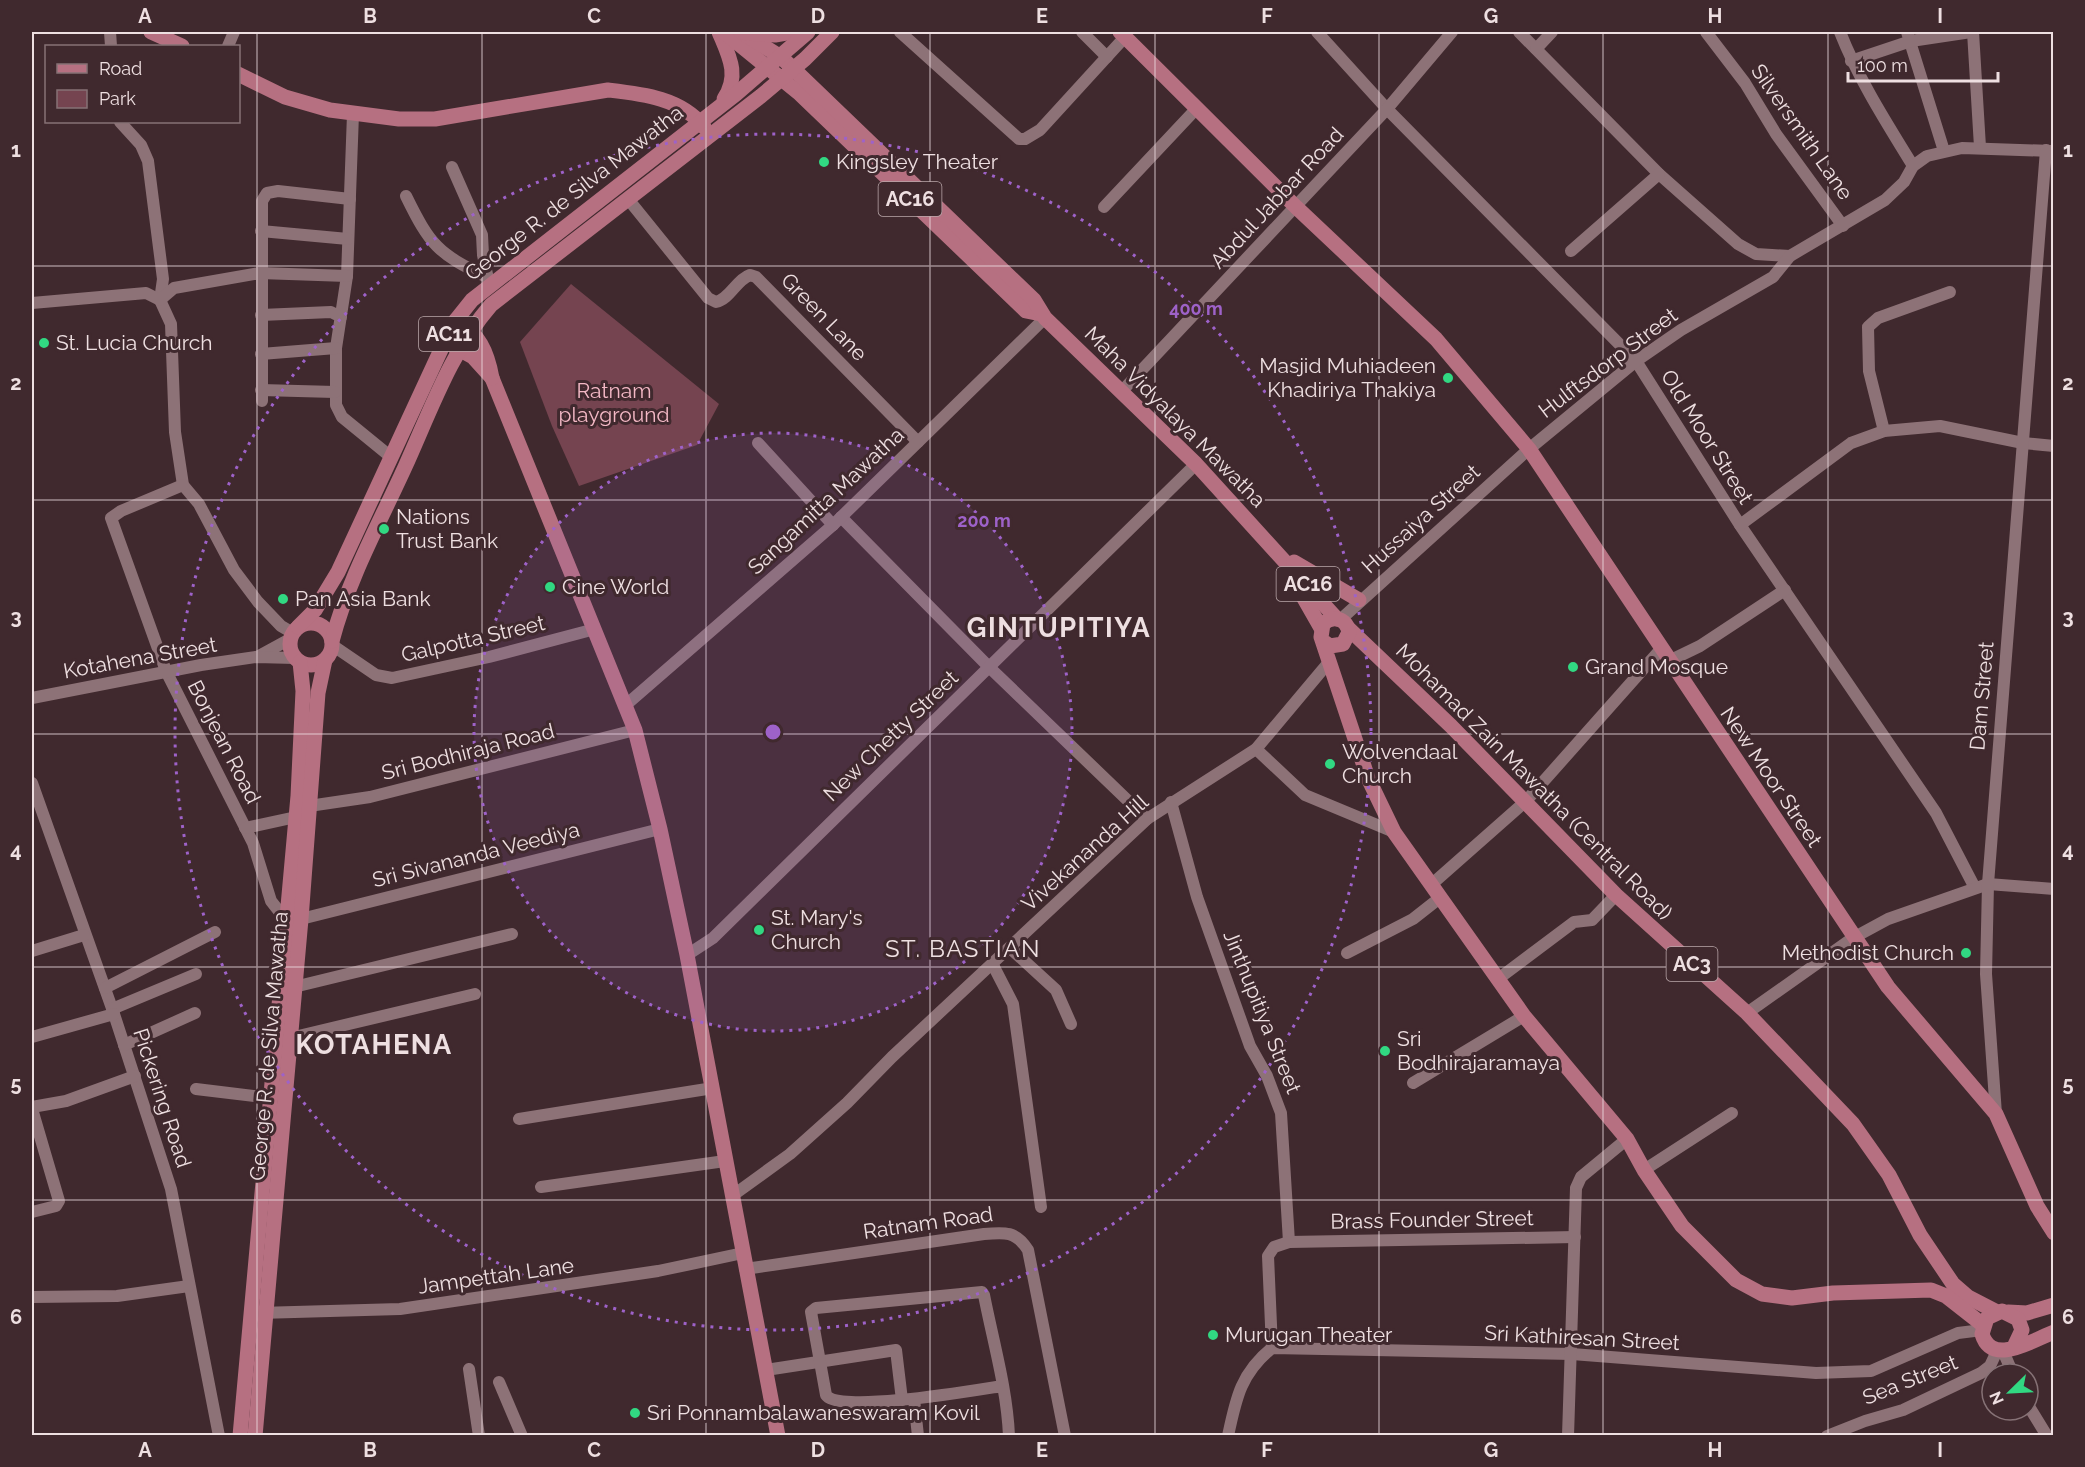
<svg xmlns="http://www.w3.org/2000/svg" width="2085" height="1467" viewBox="0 0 2085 1467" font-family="Raleway,sans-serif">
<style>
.green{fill:#754450}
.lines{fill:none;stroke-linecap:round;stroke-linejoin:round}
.minor{stroke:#8d7277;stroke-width:12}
.major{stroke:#b67081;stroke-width:15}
.grid{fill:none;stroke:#eedfe1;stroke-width:1.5;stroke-opacity:0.55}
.ring{fill:none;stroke:#9e62c9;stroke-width:3;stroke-dasharray:3 6}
.poi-dot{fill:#31d882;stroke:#40292e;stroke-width:2}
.labels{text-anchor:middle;stroke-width:6;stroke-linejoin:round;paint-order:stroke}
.shield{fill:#40292e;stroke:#baa8ab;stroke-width:1.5}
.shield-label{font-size:20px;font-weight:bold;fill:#eedfe1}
.street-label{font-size:21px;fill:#eedfe1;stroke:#40292e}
.poi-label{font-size:21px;fill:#eedfe1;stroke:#40292e;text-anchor:start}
.park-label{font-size:21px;fill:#f3b8c5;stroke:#40292e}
.quarter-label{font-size:24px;letter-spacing:1.5px;fill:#eedfe1;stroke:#40292e}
.district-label{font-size:27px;font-weight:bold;letter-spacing:1.5px;fill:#eedfe1;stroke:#40292e}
.centre{fill:#9e62c9;stroke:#40292e;stroke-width:3}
.ring-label{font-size:18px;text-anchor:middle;font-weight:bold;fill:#9e62c9;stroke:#40292e;stroke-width:6;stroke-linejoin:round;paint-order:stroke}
.neatline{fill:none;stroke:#eedfe1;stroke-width:2}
.grid-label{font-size:20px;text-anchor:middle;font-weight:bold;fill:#eedfe1}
</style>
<rect width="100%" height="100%" fill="#40292e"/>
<path class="green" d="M571,284L719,404L697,445L579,486L552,426L520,342Z"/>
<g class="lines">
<g class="minor">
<path d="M110,32L111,46"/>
<path d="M900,32L1019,139H1025L1040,130L1125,37"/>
<path d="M1082,32L1107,57"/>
<path d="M1317,32L1387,109L1636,361L1740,525L1936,813L1975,888"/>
<path d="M1519,32L1659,174L1738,244L1756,254L1790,256"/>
<path d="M1706,32L1745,83L1776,134L1843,226"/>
<path d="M1840,32C1859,80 1886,122 1913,166"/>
<path d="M1907,32L1944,151"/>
<path d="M1973,32L1980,147"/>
<path d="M228,46L234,32"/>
<path d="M1536,49L1552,32"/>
<path d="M1851,61L1911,41L1971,32"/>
<path d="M353,114L347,276L336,348V405L342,417L391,457"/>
<path d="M120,122L141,145L148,161L163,279L160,300L171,324L175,432L183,485L199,504L234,570L258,602L281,626L293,633"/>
<path d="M452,167L482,235L483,255L489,284"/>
<path d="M406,196C430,245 438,254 487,277"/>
<path d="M628,199L708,298L716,302C730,299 736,280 750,275L756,277L918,442"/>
<path d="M1104,207L1197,108"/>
<path d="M261,231L348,239"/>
<path d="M1571,251L1659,174"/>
<path d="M32,303L146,293L160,300L174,288L260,273L347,276"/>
<path d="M261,315L331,312L341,317"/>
<path d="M261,354L336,348"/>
<path d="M261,390L335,392"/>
<path d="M1122,391L1387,109L1452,32"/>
<path d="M262,401V201L267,193L278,191L350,199"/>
<path d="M1884,431L1869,371L1868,327L1878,318L1950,292"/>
<path d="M758,443L833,525"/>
<path d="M183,485L121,511L111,518L166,671L253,843L271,901L282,915L301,919L660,829"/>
<path d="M841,517L989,667L1147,819"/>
<path d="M1740,525L1851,443L1884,431L1940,426L2023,443L2054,446"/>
<path d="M1340,620L1529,449L1636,361L1681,330L1773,277L1790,256L1885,200L1904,182L1913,166L1927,156L1962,148L2052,151"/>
<path d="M332,645L376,675L392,678L489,657L595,629"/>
<path d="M257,657L290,639"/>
<path d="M1669,661L1700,646L1785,590"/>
<path d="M32,698L201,665L256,657L295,658"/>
<path d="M627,704L833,525L1045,318"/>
<path d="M1256,749L1305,795L1394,832"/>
<path d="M32,783L114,1014L171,1189L219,1436"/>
<path d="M1171,802L1197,897L1250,1046L1267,1076L1281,1113L1289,1242"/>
<path d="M309,806L370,797L635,730"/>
<path d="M245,828L296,817"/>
<path d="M1432,884L1526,801L1661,649"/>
<path d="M1010,948L1056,990L1071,1024"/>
<path d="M32,951L84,935"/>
<path d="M1347,953L1413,919L1441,897"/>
<path d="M687,955L713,938L1196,464"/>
<path d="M993,965L1013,1004L1041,1207"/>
<path d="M1498,979L1574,922L1592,920L1616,895"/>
<path d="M294,987L512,934"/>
<path d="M105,988L215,932"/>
<path d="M112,1009L196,974"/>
<path d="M1747,1013L1853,938L1888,919L1988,884L2054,889"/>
<path d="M32,1037L114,1014"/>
<path d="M290,1038L475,994"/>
<path d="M124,1045L195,1013"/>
<path d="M1413,1083L1524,1016"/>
<path d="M196,1089L271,1098"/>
<path d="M32,1107L66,1101L135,1076"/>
<path d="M32,1109L59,1201L56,1206L32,1212"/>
<path d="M1996,1114L1986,974L1988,884L2046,150"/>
<path d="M519,1119L713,1088"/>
<path d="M1644,1170L1732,1113"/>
<path d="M541,1187L725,1161"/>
<path d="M732,1196L790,1154L847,1103L892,1057L1147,819L1256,749L1329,662"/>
<path d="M745,1269L984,1234C1005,1232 1016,1231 1028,1250L1065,1436"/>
<path d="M32,1297L117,1296L189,1286"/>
<path d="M259,1313L400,1309L658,1271L743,1253"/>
<path d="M1272,1348L1268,1256L1274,1247L1289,1242L1575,1237"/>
<path d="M2003,1351L2013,1374"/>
<path d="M469,1369L479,1436"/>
<path d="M766,1370L896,1350L902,1400"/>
<path d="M499,1382L522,1436"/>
<path d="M1002,1386C976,1390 838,1414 826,1395L811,1312L816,1308L982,1292L984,1295C993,1341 1007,1389 1009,1436"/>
<path d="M914,1399L918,1436"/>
<path d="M2028,1405L2047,1436"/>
<path d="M1228,1436C1236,1398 1241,1373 1272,1348L1572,1354L1816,1373L1871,1371L1958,1333L1982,1330"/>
<path d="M1568,1436L1576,1188L1581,1177L1627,1139"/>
<path d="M1827,1436L1865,1421L1903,1410L1981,1373L1990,1366L1997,1351"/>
</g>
<g class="major">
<path d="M151,32L182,46"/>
<path d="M719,32C729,56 740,75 724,99"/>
<path d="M724,32L800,94L1026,311L1041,314"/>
<path d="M741,32L781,57L1034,300L1045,318L1196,464L1337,619"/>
<path d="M1120,32L1296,207L1436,339L1529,449L1888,987L1996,1114L2037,1206L2054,1233"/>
<path d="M745,33L775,35L792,32"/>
<path d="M238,74L285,97L330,110L399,119H435L608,90C643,94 681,98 704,127"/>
<path d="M456,320C479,334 487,351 492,378L635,730L660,829L687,955L778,1436"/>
<path d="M453,346L473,357L492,378"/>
<path d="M1294,562L1359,600"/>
<path d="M1289,572L1321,628"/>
<circle cx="311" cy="644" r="21"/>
<path d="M298,627L315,610L338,572L445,341L456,320L472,300L736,94L808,32"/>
<path d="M1348,628L1451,726L1616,895L1747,1013L1853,1124L1889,1175L1920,1235L1953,1284L1968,1297L1997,1312"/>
<path d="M332,641C348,580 379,524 405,467C430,412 451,351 491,305L761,96L805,59L832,32"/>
<path d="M1323,641L1330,646L1343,644L1349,632C1346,618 1333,615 1323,624L1321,637L1368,778L1394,832L1524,1016L1627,1139L1644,1170L1682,1226L1736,1280L1762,1294L1792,1298L1833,1293L1931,1290L1946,1296L1983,1325"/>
<path d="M2008,1312L2027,1313L2054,1305"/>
<path d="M2014,1347L2022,1330L2018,1319L2002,1311L1987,1318L1982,1334C1992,1367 2033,1340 2054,1332"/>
<path d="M240,1436L298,796L303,691L300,662"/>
<path d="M255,1436L301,919L318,693L325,660"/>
</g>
</g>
<path class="grid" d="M257,32V1436M482,32V1436M706,32V1436M930,32V1436M1155,32V1436M1379,32V1436M1603,32V1436M1828,32V1436M32,266H2054M32,500H2054M32,734H2054M32,967H2054M32,1200H2054"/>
<circle cx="773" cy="732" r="299" fill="#9e62c9" fill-opacity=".12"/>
<g class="ring">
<circle cx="773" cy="732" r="299"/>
<circle cx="773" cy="732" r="598"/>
</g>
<g class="poi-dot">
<circle cx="824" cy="162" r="6"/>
<circle cx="44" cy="343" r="6"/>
<circle cx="1448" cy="378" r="6"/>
<circle cx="384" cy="529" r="6"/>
<circle cx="550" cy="587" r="6"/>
<circle cx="283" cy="599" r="6"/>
<circle cx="1573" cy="667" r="6"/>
<circle cx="1330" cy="764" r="6"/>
<circle cx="759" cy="930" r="6"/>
<circle cx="1966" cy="953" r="6"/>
<circle cx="1385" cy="1051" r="6"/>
<circle cx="1213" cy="1335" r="6"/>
<circle cx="635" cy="1413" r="6"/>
</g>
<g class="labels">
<g class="shield">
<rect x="878.5" y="182" width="63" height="34" rx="4.5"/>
<rect x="419" y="317" width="60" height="34" rx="4.5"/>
<rect x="1276.5" y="567" width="63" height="34" rx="4.5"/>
<rect x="1666.5" y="947" width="51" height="34" rx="4.5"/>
</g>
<g class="shield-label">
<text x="910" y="206">AC16</text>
<text x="449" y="341">AC11</text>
<text x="1308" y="591">AC16</text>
<text x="1692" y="971">AC3</text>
</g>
<g class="street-label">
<text transform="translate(1802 132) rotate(55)" y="7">Silversmith Lane</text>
<text transform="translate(574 193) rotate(-38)" y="7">George R. de Silva Mawatha</text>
<text transform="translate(1277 198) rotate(-47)" y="7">Abdul Jabbar Road</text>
<text transform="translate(824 317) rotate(46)" y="7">Green Lane</text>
<text transform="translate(1608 363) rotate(-37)" y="7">Hulftsdorp Street</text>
<text transform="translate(1175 417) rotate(45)" y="7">Maha Vidyalaya Mawatha</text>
<text transform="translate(1707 437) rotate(58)" y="7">Old Moor Street</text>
<text transform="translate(826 501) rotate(-43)" y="7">Sangamitta Mawatha</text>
<text transform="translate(1421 519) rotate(-42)" y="7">Hussaiya Street</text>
<text transform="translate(473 639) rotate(-13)" y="7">Galpotta Street</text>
<text transform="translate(140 658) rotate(-10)" y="7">Kotahena Street</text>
<text transform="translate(1982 696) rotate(-85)" y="7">Dam Street</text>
<text transform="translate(891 736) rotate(-44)" y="7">New Chetty Street</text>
<text transform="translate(224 742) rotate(63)" y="7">Bonjean Road</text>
<text transform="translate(468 752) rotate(-14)" y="7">Sri Bodhiraja Road</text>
<text transform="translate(1771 777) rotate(56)" y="7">New Moor Street</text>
<text transform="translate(1534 782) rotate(45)" y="7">Mohamad Zain Mawatha (Central Road)</text>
<text transform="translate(1085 853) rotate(-42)" y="7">Vivekananda Hill</text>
<text transform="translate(476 855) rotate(-14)" y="7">Sri Sivananda Veediya</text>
<text transform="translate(1262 1012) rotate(68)" y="7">Jinthupitiya Street</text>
<text transform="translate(269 1046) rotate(-85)" y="7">George R. de Silva Mawatha</text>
<text transform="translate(162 1098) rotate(72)" y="7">Pickering Road</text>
<text transform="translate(1432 1220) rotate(-1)" y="7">Brass Founder Street</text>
<text transform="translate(928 1223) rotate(-8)" y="7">Ratnam Road</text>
<text transform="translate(496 1276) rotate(-8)" y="7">Jampettah Lane</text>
<text transform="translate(1582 1338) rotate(3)" y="7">Sri Kathiresan Street</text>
<text transform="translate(1910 1380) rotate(-22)" y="7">Sea Street</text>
</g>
<g class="poi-label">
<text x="836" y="169">Kingsley Theater</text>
<text x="56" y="350">St. Lucia Church</text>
<text x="1436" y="373" text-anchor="end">Masjid Muhiadeen<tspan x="1436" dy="24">Khadiriya Thakiya</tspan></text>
<text x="396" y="524">Nations<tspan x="396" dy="24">Trust Bank</tspan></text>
<text x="562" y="594">Cine World</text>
<text x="295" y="606">Pan Asia Bank</text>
<text x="1585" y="674">Grand Mosque</text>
<text x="1342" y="759">Wolvendaal<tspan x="1342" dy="24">Church</tspan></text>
<text x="771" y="925">St. Mary's<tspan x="771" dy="24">Church</tspan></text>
<text x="1954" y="960" text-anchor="end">Methodist Church</text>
<text x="1397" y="1046">Sri<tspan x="1397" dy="24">Bodhirajaramaya</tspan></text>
<text x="1225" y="1342">Murugan Theater</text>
<text x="647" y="1420">Sri Ponnambalawaneswaram Kovil</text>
</g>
<g class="park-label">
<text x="614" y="398">Ratnam<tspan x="614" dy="24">playground</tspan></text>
</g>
<g class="quarter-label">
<text x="963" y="957">ST. BASTIAN</text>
</g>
<g class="district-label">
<text x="1059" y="637">GINTUPITIYA</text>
<text x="374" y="1054">KOTAHENA</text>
</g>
</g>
<circle cx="773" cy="732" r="9" class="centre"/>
<g class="ring-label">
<text x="1196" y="315">400 m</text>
<text x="984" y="527">200 m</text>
</g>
<rect width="2085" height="1467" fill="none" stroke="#40292e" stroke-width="66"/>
<rect x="45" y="45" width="195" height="78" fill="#40292e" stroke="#867276" stroke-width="1.5"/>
<rect x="57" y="64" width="30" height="9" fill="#b67081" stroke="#867276" stroke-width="1.5"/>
<text x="99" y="75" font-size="18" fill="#eedfe1">Road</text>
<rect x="57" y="90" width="30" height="18" fill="#754450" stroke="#867276" stroke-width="1.5"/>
<text x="99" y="105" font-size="18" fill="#eedfe1">Park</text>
<g transform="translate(2010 1392) rotate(246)"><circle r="28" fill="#40292e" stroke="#867276" stroke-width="1.5"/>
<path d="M0-4.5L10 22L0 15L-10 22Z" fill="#31d882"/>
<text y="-9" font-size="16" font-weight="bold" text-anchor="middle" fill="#eedfe1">N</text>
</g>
<path d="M1848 72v9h150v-9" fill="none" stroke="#eedfe1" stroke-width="3"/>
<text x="1857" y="72" font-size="18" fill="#eedfe1" stroke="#40292e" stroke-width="4.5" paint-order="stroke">100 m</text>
<rect x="33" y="33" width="2019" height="1401" class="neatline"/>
<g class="grid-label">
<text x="145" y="23">A</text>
<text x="370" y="23">B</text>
<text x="594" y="23">C</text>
<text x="818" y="23">D</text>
<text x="1042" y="23">E</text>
<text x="1267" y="23">F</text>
<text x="1491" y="23">G</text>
<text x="1715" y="23">H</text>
<text x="1940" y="23">I</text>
<text x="16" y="157">1</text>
<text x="2068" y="157">1</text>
<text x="16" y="390">2</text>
<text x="2068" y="390">2</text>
<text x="16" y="624">3</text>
<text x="2068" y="624">3</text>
<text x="16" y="857">4</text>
<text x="2068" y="857">4</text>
<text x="16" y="1091">5</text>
<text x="2068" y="1091">5</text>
<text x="16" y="1324">6</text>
<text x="2068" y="1324">6</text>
<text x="145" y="1457">A</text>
<text x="370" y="1457">B</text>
<text x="594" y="1457">C</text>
<text x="818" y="1457">D</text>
<text x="1042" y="1457">E</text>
<text x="1267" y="1457">F</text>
<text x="1491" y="1457">G</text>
<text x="1715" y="1457">H</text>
<text x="1940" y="1457">I</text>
</g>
</svg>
